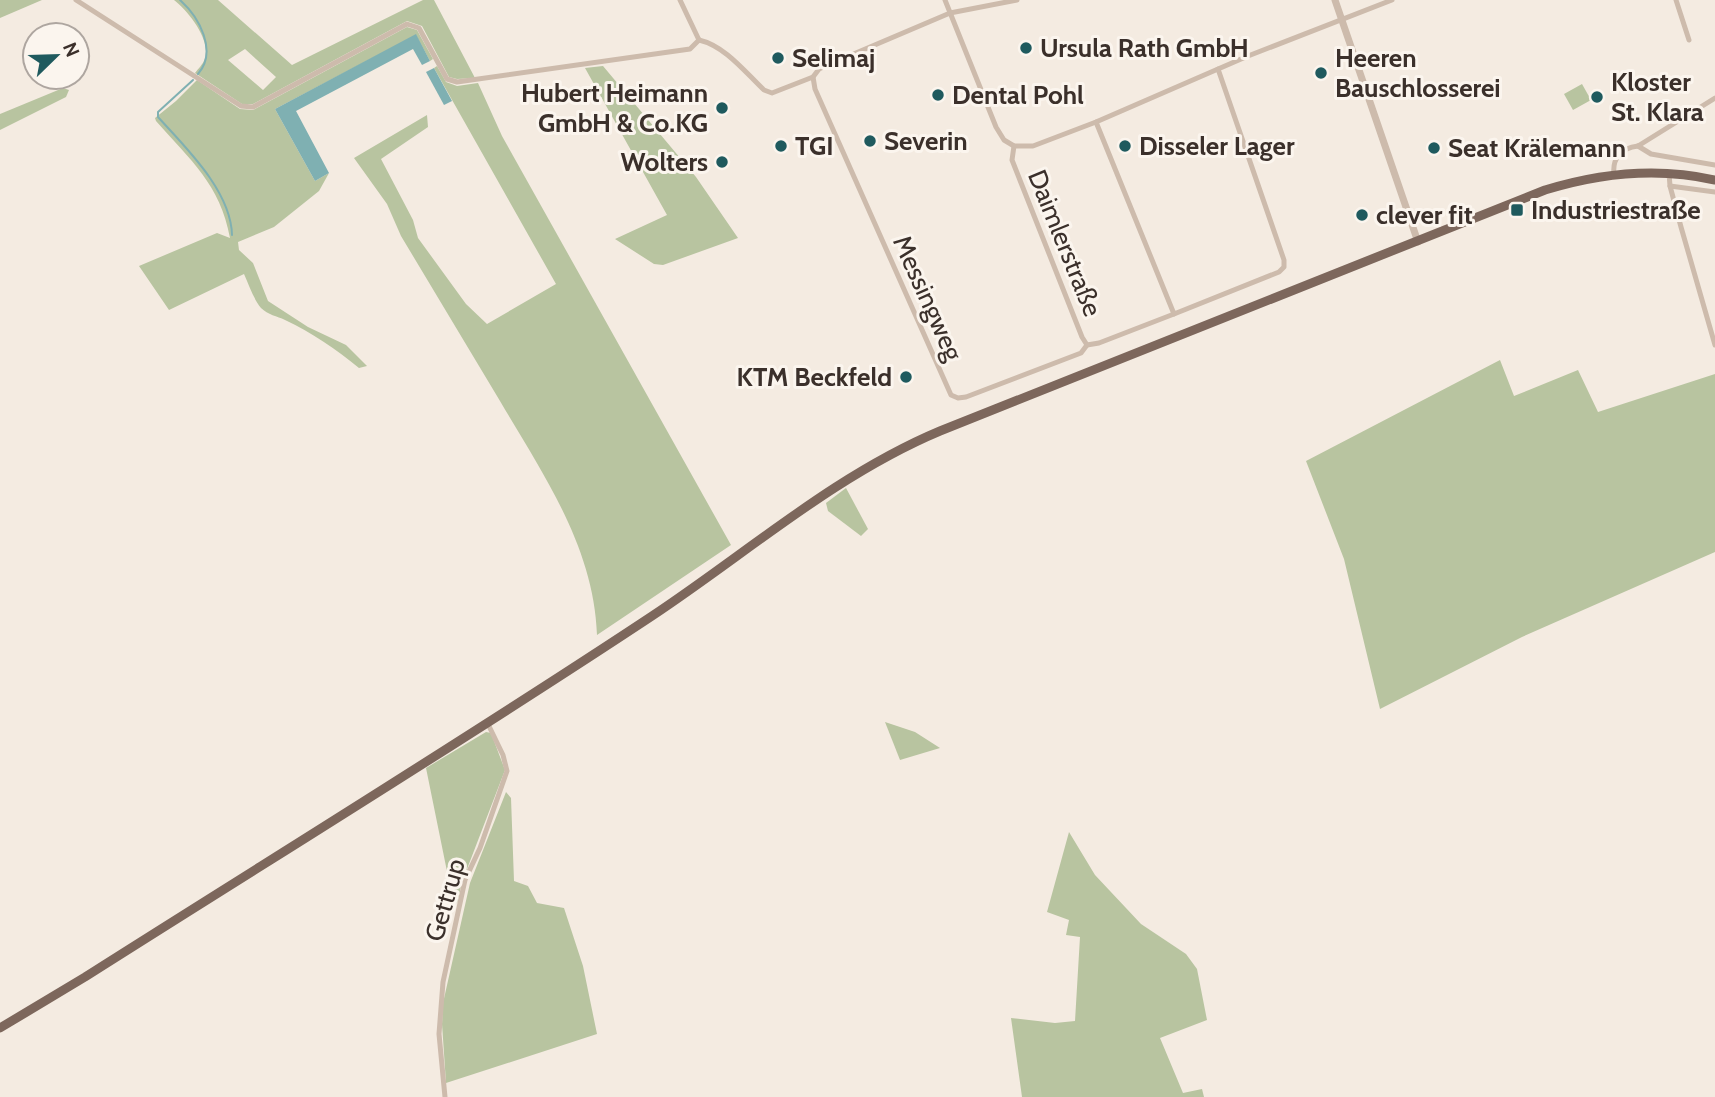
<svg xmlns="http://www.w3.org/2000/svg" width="1715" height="1097" viewBox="0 0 1715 1097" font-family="Cabin,sans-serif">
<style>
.green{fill:#b8c4a0;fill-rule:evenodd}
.water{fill:#7fb0b2}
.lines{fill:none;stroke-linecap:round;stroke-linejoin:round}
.stream{stroke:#7fb0b2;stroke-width:2}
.minor{stroke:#cdbbac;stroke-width:5}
.tertiary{stroke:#cdbbac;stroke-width:7}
.primary{stroke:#7d675c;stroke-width:9}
.poi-dot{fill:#1f5a5e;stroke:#fbf5ee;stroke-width:2.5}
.labels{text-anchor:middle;stroke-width:6;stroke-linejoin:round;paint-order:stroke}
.poi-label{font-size:26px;font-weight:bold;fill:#3b302b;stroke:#fbf5ee;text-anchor:start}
.street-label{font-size:26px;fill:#3b302b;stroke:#fbf5ee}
</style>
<rect width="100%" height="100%" fill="#f4ebe1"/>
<g class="green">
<path d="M0,0H42L0,18Z"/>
<path d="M174,0H218L292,65L423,0H434L475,78L457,79L449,77L422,26L407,21L253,104H242L195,73C198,69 203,64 205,59C211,39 188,11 174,0ZM245,49L276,77L263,90L228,60Z"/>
<path d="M407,27L417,30L433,59L430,61L416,35L275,109L315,181L329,173L319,191L274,227L238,242L239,250L253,263L268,301L308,327L346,345L367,366L359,368C337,350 311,332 285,320C277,316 268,315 261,308C253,298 249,285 244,274L169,310L139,266L217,233L230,238C220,184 191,161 156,121L155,118L176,101L197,80L240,109L253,110Z"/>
<path d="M437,66L446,82L457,86L478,83L502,136L731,545L597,635C594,547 543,474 500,401C467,346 434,291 401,236L387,204L354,158L427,115L428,127L381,159L413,220L418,238L466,304L487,324L556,284L434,68Z"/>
<path d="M603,66L696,177L738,238L663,265L654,264L615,239L667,215L585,68Z"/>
<path d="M1582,84L1591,100L1573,110L1564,94Z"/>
<path d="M63,88L69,90L66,97L0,130V114Z"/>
<path d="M1500,360L1514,396L1578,370L1598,412L1715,374V552L1522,637L1380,709L1344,559L1306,461Z"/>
<path d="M846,488L868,529L861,536L828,511L826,503Z"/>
<path d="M885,722L915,732L940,748L900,760Z"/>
<path d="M486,732L491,733L505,770L462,882L457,903L451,891L426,768Z"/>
<path d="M506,792L511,798L514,881L528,886L537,903L564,908L583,966L597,1034L446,1083L442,1024L443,1003L470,883Z"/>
<path d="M1069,832L1095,875L1141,924L1186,954L1197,969L1207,1020L1160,1038L1183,1093L1202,1089L1204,1097H1022L1011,1018L1055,1023L1075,1021L1080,937L1066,935L1069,920L1047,912Z"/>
</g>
<g class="water">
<path d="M416,34L430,61L422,65L413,49L296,111L329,173L315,181L275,109Z"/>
<path d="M434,68L452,101L444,105L426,72Z"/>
</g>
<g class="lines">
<g class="stream">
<path d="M180,0C199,17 218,51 198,74"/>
<path d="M193,80L158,112V117C186,148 231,191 232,235"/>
</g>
<g class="minor">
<path d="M76,0L241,106L253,107L407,24L419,28L447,79L457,82L690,49L699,40"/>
<path d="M680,0L699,40"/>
<path d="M945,0L996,127L1004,140L1014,146H1033L1096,122L1248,56L1392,0"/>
<path d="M1676,0L1689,40"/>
<path d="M699,40C725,46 745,72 764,90L772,93L813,77L819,69L830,64L950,13L1017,0"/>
<path d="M813,77L815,89L951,395L958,398L966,397L1081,353L1087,345"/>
<path d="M1096,122L1174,314L1279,272L1284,267V260L1218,69"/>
<path d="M1014,146L1012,160L1082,337L1087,345"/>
<path d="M1638,146L1651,154L1715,165"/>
<path d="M1669,173L1670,186L1681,227L1715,345"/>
<path d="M1614,175C1612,158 1621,148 1638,146L1715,98"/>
<path d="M1670,186L1715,192"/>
<path d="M1087,345L1099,343L1174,314"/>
<path d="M445,1097L439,1034L443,982L465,880L480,848L507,771L503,755L487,722"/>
</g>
<path class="tertiary" d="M1335,0L1418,242"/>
<path class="primary" d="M0,1028L85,977C274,857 465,740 652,616C747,553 835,475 940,431L1545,190C1600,173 1658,167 1715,180"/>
</g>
<g class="poi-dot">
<circle cx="1026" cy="48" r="7"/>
<circle cx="778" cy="58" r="7"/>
<circle cx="1321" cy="73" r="7"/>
<circle cx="938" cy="95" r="7"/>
<circle cx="1597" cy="97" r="7"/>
<circle cx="722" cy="108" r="7"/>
<circle cx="870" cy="141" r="7"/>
<circle cx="781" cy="146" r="7"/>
<circle cx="1125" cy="146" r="7"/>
<circle cx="1434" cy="148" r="7"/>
<circle cx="722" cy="162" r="7"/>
<rect x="1510" y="203" width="14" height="14" rx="3.5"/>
<circle cx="1362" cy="215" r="7"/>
<circle cx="906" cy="377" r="7"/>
</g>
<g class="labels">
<g class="poi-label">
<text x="1040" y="57">Ursula Rath GmbH</text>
<text x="792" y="67">Selimaj</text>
<text x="1335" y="67">Heeren<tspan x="1335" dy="30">Bauschlosserei</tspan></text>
<text x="1611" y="91">Kloster<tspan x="1611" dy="30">St. Klara</tspan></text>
<text x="708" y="102" text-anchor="end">Hubert Heimann<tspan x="708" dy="30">GmbH &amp; Co.KG</tspan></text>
<text x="952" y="104">Dental Pohl</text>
<text x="884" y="150">Severin</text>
<text x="795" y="155">TGI</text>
<text x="1139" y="155">Disseler Lager</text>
<text x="1448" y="157">Seat Krälemann</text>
<text x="708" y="171" text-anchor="end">Wolters</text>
<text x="1531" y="219">Industriestraße</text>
<text x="1376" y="224">clever fit</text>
<text x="892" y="386" text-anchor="end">KTM Beckfeld</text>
</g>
<g class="street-label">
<text transform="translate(1065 243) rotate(68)" y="9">Daimlerstraße</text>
<text transform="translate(928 298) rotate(66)" y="9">Messingweg</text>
<text transform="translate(445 900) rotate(-74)" y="9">Gettrup</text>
</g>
</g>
<g transform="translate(56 56) rotate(67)"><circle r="33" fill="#fbf5ee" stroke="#aea6a0" stroke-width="2"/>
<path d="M0-5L12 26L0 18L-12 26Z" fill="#1f5a5e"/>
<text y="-10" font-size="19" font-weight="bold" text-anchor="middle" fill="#3b302b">N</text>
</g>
</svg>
